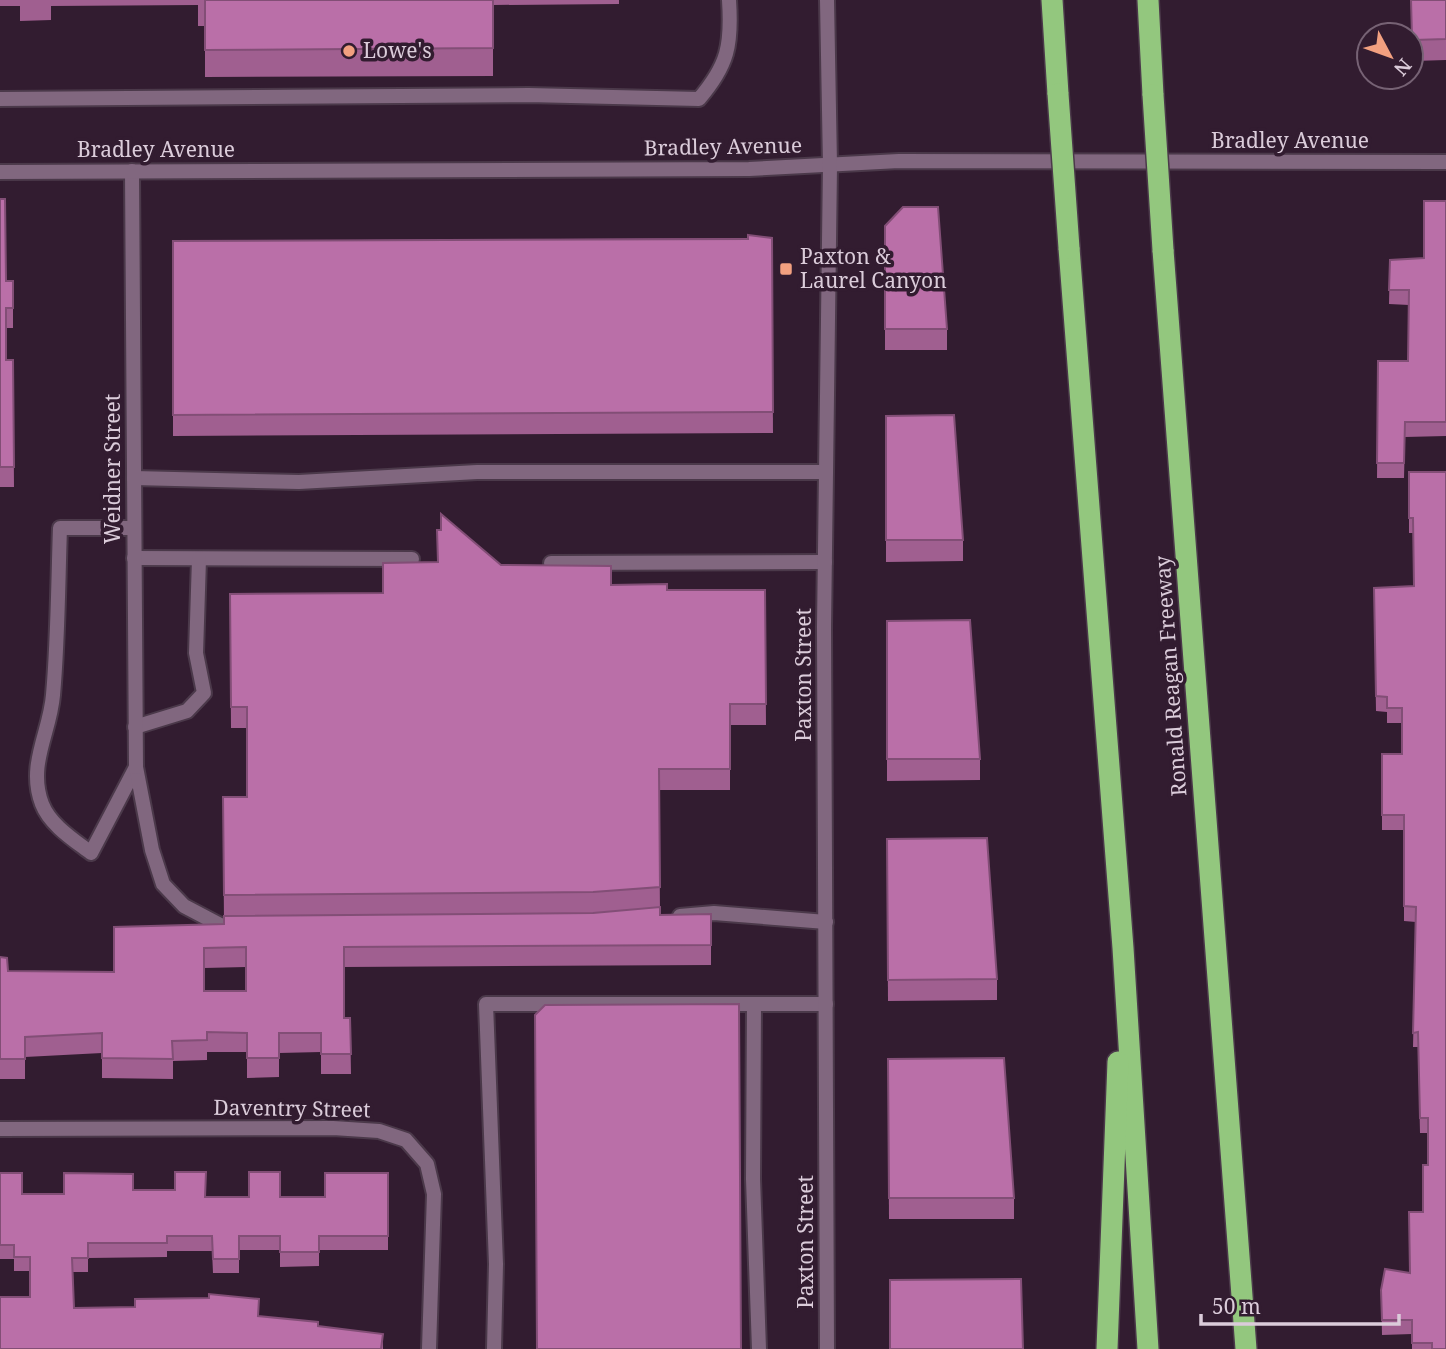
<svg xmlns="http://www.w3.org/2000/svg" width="1446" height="1349" viewBox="0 0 1446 1349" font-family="'Noto Serif',serif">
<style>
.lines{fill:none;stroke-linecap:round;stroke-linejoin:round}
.service-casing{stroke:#4b394a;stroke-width:18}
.minor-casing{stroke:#4b394a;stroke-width:18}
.tertiary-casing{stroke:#4b394a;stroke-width:18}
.motorway-casing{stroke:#4b394a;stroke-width:24}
.service{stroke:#81677f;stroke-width:14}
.minor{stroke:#81677f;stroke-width:14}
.tertiary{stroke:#81677f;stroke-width:14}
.motorway{stroke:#93c77e;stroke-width:21}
.motorway-bridge-casing{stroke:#4b394a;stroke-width:24;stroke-linecap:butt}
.motorway-bridge{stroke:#93c77e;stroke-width:21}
.wall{fill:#a05f90;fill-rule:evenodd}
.building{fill:#ba6fa8;stroke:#824e76;stroke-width:2;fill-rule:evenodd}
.poi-dot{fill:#f2a080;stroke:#321c30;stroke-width:2.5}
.labels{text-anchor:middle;stroke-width:7;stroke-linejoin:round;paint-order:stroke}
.poi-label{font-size:21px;fill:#dbccda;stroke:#321c30;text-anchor:start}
.street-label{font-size:21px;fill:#dbccda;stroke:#321c30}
</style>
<rect width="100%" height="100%" fill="#321c30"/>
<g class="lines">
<g class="service-casing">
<g id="service">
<path d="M0,99L528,95L699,99C728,65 732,45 729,0"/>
<path d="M134,478L299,482L477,472H826"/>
<path d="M134,528H60C58,584 58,640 53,695C50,733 27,765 42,804C50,825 74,840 91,853L136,767"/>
<path d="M134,558L412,559"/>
<path d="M551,563L825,562"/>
<path d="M135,727L187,711L204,693L196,653L199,559"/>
<path d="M136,767L152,850L163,884L184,906L222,926L237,925"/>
<path d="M680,916L714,913L826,922"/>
<path d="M754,1004L753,1179L759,1349"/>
<path d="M494,1349L496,1264L486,1004H826"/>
</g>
</g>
<g class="minor-casing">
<g id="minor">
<path d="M132,171L136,767"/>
<path d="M0,1129L333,1128L379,1131L406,1140L427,1164L434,1194L429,1349"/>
</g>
</g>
<g class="tertiary-casing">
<g id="tertiary">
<path d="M0,172L749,169L899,161L1446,162"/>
<path d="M827,1349L824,627L830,165L827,0"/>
</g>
</g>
<g class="motorway-casing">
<g id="motorway">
<path d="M1052,0L1058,94"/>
<path d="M1148,0L1153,95"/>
<path d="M1069,248L1123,948L1148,1349"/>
<path d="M1163,250L1246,1349"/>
<path d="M1107,1349L1118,1062"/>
</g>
</g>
<use href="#service" class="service"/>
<use href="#minor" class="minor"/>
<use href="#tertiary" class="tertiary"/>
<use href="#motorway" class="motorway"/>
<g class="motorway-bridge-casing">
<g id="motorway-bridge">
<path d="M1058,94L1069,248"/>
<path d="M1153,95L1163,250"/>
</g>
</g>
<use href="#motorway-bridge" class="motorway-bridge"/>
</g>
<g class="wall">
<path d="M0,0H619V4L493,5V76L205,77V26H198V5L51,6V20L20,21V6H0Z"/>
<path d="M1411,0H1446V60L1414,61L1412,57Z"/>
<path d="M0,199L6,281H13V328H6V360H13L14,487H0Z"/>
<path d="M1446,201V436L1405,437L1404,478H1377L1378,361H1408L1409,305L1389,304L1390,260L1424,258Z"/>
<path d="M885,226L947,329V350H885Z"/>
<path d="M772,238L773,433L173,436V241Z"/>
<path d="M886,416L963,540V561L886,562Z"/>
<path d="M1409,472H1446V1349H1412V1334L1382,1335L1381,1290L1410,1273L1423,1212L1428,1165V1133H1420L1418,1047H1413L1416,922L1404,921V830H1382V754H1402V723H1387V712L1376,711L1374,588L1413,586V533H1409Z"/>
<path d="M501,565L611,585L667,590H765L766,725H730V790H659L660,915L711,914V965L344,967V1018H350L351,1074H321V1052L279,1053V1077L247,1078V1052H207V1060L173,1061V1079L102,1078V1053L25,1057V1079H0V957L8,971L114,972L224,924L223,797H247V728H231L230,594L383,593ZM246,967V991H204V968Z"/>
<path d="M887,621L980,759V780L887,781Z"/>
<path d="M887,839L997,979V1000L888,1001Z"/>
<path d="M888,1059L1014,1198V1219H889Z"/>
<path d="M0,1173L22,1194H64L133,1190L206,1197H325L388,1173V1250H319V1266L280,1267V1250H239V1273H213L212,1251H167V1257L88,1258V1272H73L74,1308L259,1316L318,1326L383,1334V1349H0L30,1297V1271H14V1259H0Z"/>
</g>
<g class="building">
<path d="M205,0H493V48L205,50Z"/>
<path d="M1411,0H1446V39L1414,40L1412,36Z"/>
<path d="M0,199H5L6,281H13V308H6V360H13L14,467H0Z"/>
<path d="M1424,201H1446V422H1405L1404,463H1377L1378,361H1408L1409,290H1389L1390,260L1424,258Z"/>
<path d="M903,207H938L947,329H885V226Z"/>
<path d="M748,235L772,238L773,412L173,415V241L748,239Z"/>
<path d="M954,415L963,540H886V416Z"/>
<path d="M1409,472H1446V1349H1432V1343H1412V1320H1382L1381,1290L1385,1269L1410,1273L1409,1212H1423V1165H1428V1118H1420L1418,1032L1413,1033L1416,907L1404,906V815H1382V754H1402V708H1387V697L1376,696L1374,588L1414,586L1413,518H1409Z"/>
<path d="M441,514L501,565L611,566V585L667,584V590H765L766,704H730V769H659L660,887L593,892L224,895L223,797H247V707H231L230,594L383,593V563L438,562L437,530H441Z"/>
<path d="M970,620L980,759H887V621Z"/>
<path d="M987,838L997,979L888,980L887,839Z"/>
<path d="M660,907V915L711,914V945L344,947V1018H350L351,1054H321V1033H279V1058H247V1033L207,1032V1040L172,1041L173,1059L102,1058V1033L25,1037V1059H0V957L7,958L8,971L114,972V927L224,924V916L593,913ZM246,947V991H204V948Z"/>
<path d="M739,1004L741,1349H537L535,1015L545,1005Z"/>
<path d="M1004,1058L1014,1198H889L888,1059Z"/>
<path d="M175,1172H206L205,1197H249V1172H280V1197H325V1173H388V1236H319V1252H280V1236H239V1259H213L212,1236H167V1243H88V1258H72L74,1308L135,1307V1299L209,1298V1294L259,1299L258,1316L318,1322V1326L383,1334L381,1349H0V1297H30V1257H14V1245H0V1173H22V1194H64V1173L133,1174V1190H175Z"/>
<path d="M1021,1279L1023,1349H890V1280Z"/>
</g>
<g class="poi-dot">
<circle cx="349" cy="51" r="7"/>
<rect x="779" y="262" width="14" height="14" rx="3.5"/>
</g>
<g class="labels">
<g class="poi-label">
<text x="363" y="58">Lowe's</text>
<text x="800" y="264">Paxton &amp;<tspan x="800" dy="24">Laurel Canyon</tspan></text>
</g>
<g class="street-label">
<text x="1290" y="148">Bradley Avenue</text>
<text transform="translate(723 147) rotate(-1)" y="7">Bradley Avenue</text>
<text x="156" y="157">Bradley Avenue</text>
<text transform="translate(113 469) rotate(-90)" y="7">Weidner Street</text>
<text transform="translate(804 675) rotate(-90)" y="7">Paxton Street</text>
<text transform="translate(1171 676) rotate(-94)" y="7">Ronald Reagan Freeway</text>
<text transform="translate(292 1109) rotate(1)" y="7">Daventry Street</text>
<text transform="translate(806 1242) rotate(-90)" y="7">Paxton Street</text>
</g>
</g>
<g transform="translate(1390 56) rotate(131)"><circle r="33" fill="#321c30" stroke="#766274" stroke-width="2"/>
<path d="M0-5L12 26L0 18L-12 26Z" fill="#f2a080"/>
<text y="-10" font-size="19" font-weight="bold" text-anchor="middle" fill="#dbccda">N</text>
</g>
<path d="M1201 1314v10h198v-10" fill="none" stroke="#dbccda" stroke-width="3.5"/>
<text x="1212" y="1314" font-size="21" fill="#dbccda" stroke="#321c30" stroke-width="5" paint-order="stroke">50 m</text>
</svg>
